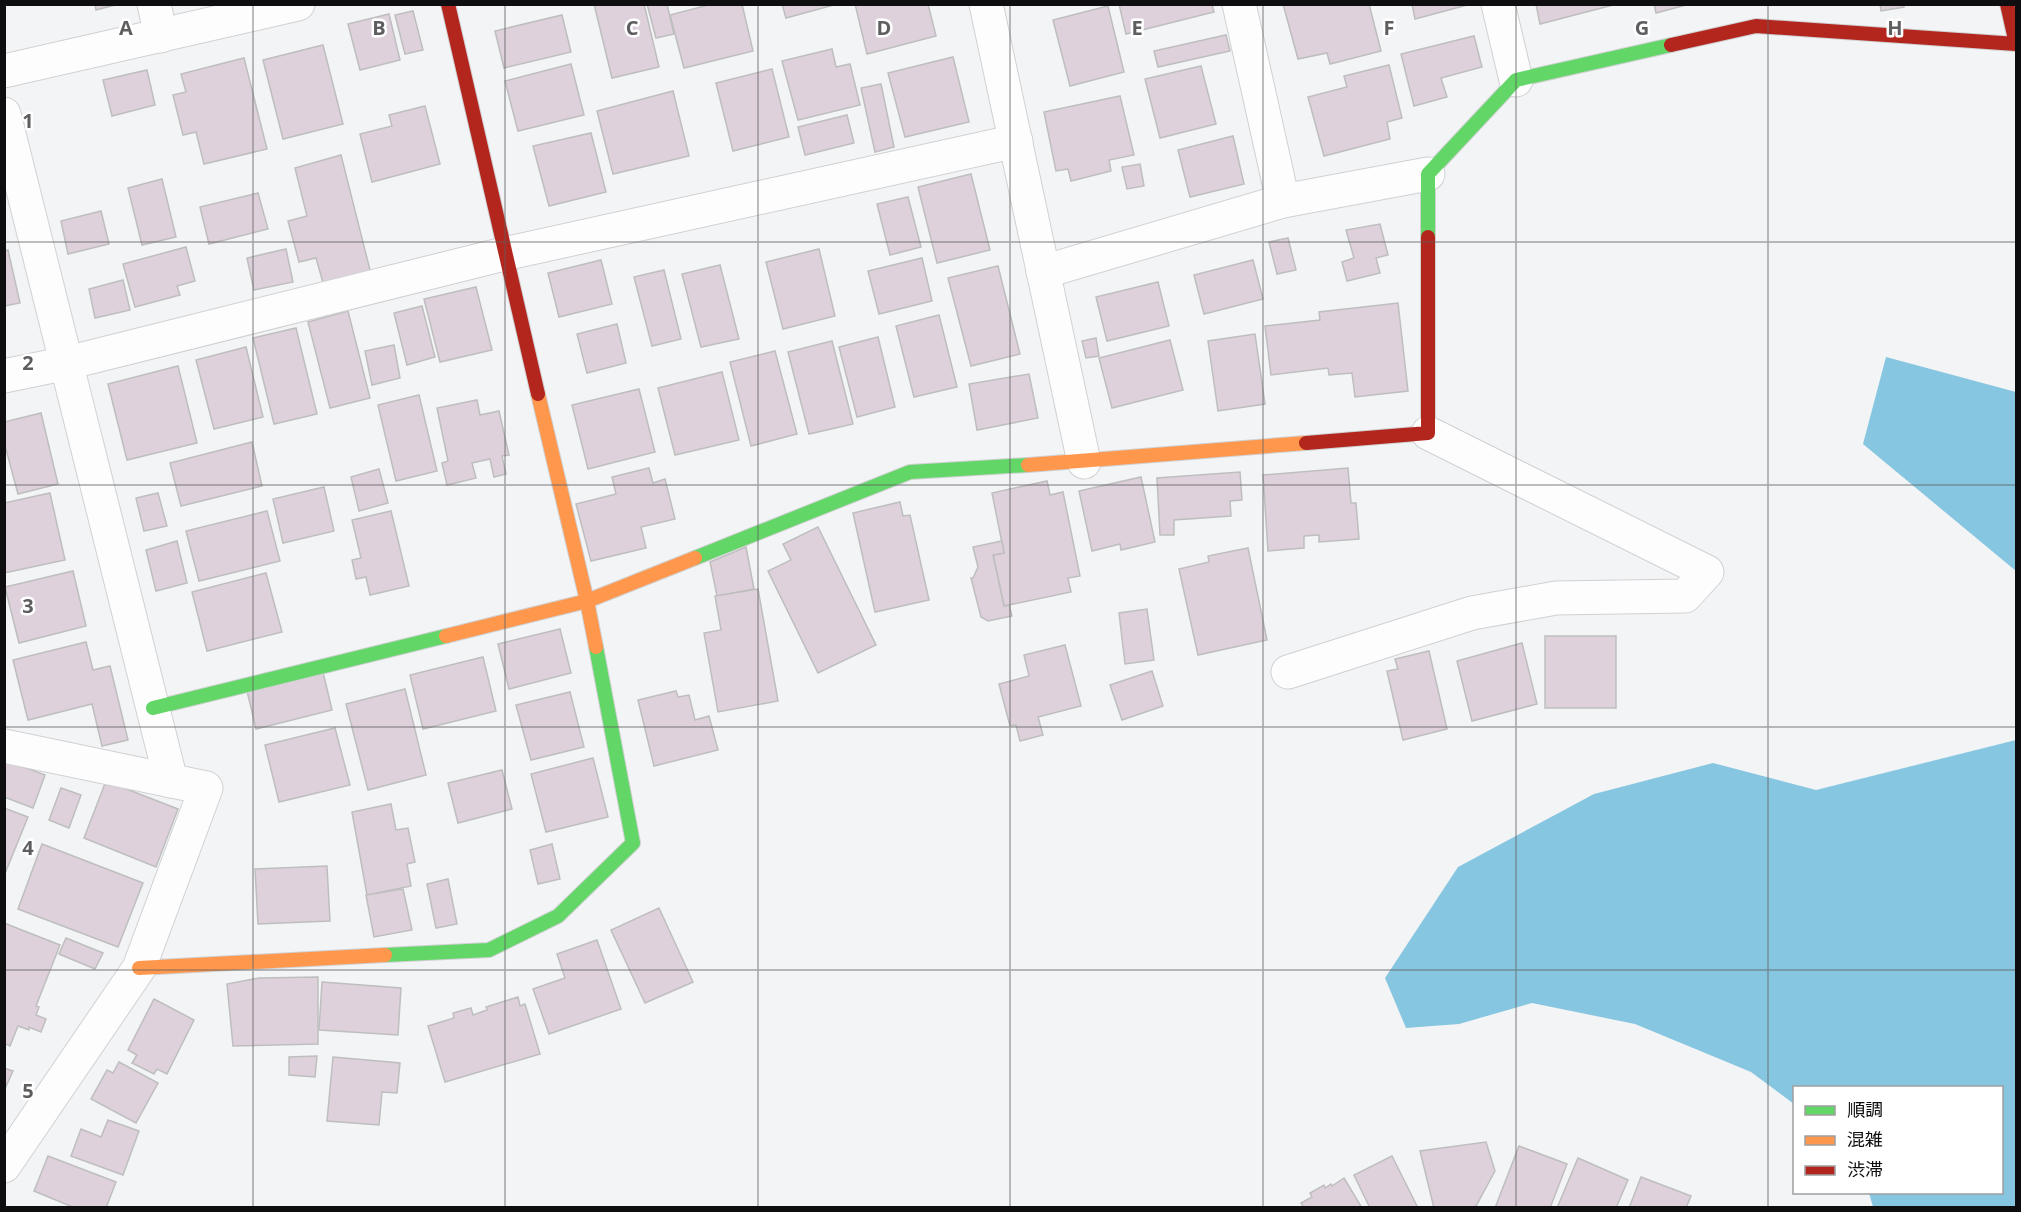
<svg xmlns="http://www.w3.org/2000/svg" width="2021" height="1212" viewBox="0 0 2021 1212" font-family="'Open Sans','Noto Sans JP',sans-serif">
<style>
.water{fill:#87c6e0}
.building{fill:#ded1db;stroke:#bebebf;stroke-width:1.5}
.lines{fill:none;stroke-linecap:round;stroke-linejoin:round}
.street-casing{stroke:#d0d1d3;stroke-width:35}
.fast-casing{stroke:#d0d1d3;stroke-width:16}
.slow-casing{stroke:#d0d1d3;stroke-width:16}
.jam-casing{stroke:#d0d1d3;stroke-width:16}
.street{stroke:#fdfdfe;stroke-width:33}
.fast{stroke:#63d668;stroke-width:14}
.slow{stroke:#ff974d;stroke-width:14}
.jam{stroke:#b3261e;stroke-width:14}
.grid{fill:none;stroke:#5e5e60;stroke-width:1.5;stroke-opacity:0.55}
.grid-label{font-size:20px;text-anchor:middle;font-weight:bold;fill:#5e5e60;stroke:#fff;stroke-width:5;stroke-linejoin:round;paint-order:stroke}
</style>
<rect width="100%" height="100%" fill="#f3f4f6"/>
<g class="water">
<path d="M1886,357L2016,392V571L1863,444Z"/>
<path d="M2016,740V1207H1873L1869,1193L2002,1192V1088H1794V1104L1751,1072L1635,1024L1532,1003L1459,1024L1406,1028L1385,978L1458,867L1594,794L1713,763L1816,790Z"/>
</g>
<g class="building">
<path d="M95,4H119L96,10Z"/>
<path d="M594,4H644L659,67L612,78Z"/>
<path d="M647,4H667L674,34L656,38Z"/>
<path d="M712,4H742L753,51L684,68L670,15Z"/>
<path d="M782,4H834V5L786,18Z"/>
<path d="M855,4H928L936,36L867,54Z"/>
<path d="M1119,4H1212L1214,12L1126,34Z"/>
<path d="M1283,4H1369L1381,51L1330,64L1327,53L1298,59Z"/>
<path d="M1412,4H1471L1415,19Z"/>
<path d="M1536,4H1617L1540,24Z"/>
<path d="M1654,4H1690L1656,13Z"/>
<path d="M1880,4H1904V7L1881,11Z"/>
<path d="M1108,6L1124,72L1070,86L1053,20Z"/>
<path d="M413,11L423,50L405,54L395,15Z"/>
<path d="M389,14L400,60L360,70L348,24Z"/>
<path d="M562,15L571,52L504,68L495,31Z"/>
<path d="M1226,35L1230,51L1158,67L1154,51Z"/>
<path d="M1474,36L1482,67L1441,78L1447,97L1414,106L1401,54Z"/>
<path d="M323,45L343,124L283,139L263,60Z"/>
<path d="M832,49L836,67L850,64L860,105L798,120L782,61Z"/>
<path d="M953,57L969,122L905,137L888,73Z"/>
<path d="M244,58L267,149L204,164L196,132L183,135L173,95L186,92L181,74Z"/>
<path d="M571,64L584,115L518,131L505,81Z"/>
<path d="M1389,65L1402,118L1387,122L1390,139L1324,156L1308,97L1347,87L1344,76Z"/>
<path d="M1201,66L1216,124L1160,138L1145,79Z"/>
<path d="M772,69L789,137L733,151L716,83Z"/>
<path d="M147,70L155,105L112,116L103,80Z"/>
<path d="M881,84L894,147L875,152L861,88Z"/>
<path d="M673,91L689,156L613,174L597,111Z"/>
<path d="M1120,96L1134,155L1109,160L1111,171L1071,181L1068,169L1056,171L1044,112Z"/>
<path d="M425,106L440,164L372,182L360,134L392,126L389,115Z"/>
<path d="M847,115L854,143L805,155L798,127Z"/>
<path d="M591,133L606,192L549,206L533,146Z"/>
<path d="M1233,136L1244,184L1190,197L1178,150Z"/>
<path d="M341,155L371,274L324,286L316,258L299,262L288,221L307,216L295,168Z"/>
<path d="M1140,164L1144,186L1127,189L1122,167Z"/>
<path d="M971,174L990,250L937,263L918,187Z"/>
<path d="M162,179L176,237L142,245L128,188Z"/>
<path d="M258,193L268,229L209,244L200,207Z"/>
<path d="M908,197L921,247L890,255L877,204Z"/>
<path d="M101,211L109,244L68,254L61,221Z"/>
<path d="M1380,224L1388,255L1376,258L1380,273L1347,281L1342,262L1354,258L1346,230Z"/>
<path d="M1288,238L1296,270L1277,274L1269,242Z"/>
<path d="M186,247L195,281L177,286L180,295L135,307L123,264Z"/>
<path d="M286,249L293,282L254,290L247,258Z"/>
<path d="M819,249L835,316L783,329L766,262Z"/>
<path d="M8,250L20,303L4,306V251Z"/>
<path d="M922,258L932,301L879,314L868,271Z"/>
<path d="M601,260L612,304L559,317L548,273Z"/>
<path d="M1253,260L1263,299L1204,314L1194,275Z"/>
<path d="M720,265L739,339L701,347L682,274Z"/>
<path d="M998,266L1020,354L971,366L948,278Z"/>
<path d="M664,270L681,339L652,346L634,277Z"/>
<path d="M123,280L130,310L95,318L89,289Z"/>
<path d="M1158,282L1169,326L1107,341L1096,297Z"/>
<path d="M476,287L492,350L440,362L424,299Z"/>
<path d="M1398,303L1408,391L1355,397L1352,373L1329,375L1328,368L1271,375L1265,326L1320,320L1319,312Z"/>
<path d="M422,306L435,357L407,365L394,313Z"/>
<path d="M348,311L370,398L330,408L308,322Z"/>
<path d="M939,315L957,387L914,397L896,326Z"/>
<path d="M617,324L626,363L587,373L577,334Z"/>
<path d="M296,328L317,414L274,424L253,338Z"/>
<path d="M1255,334L1265,404L1218,411L1208,341Z"/>
<path d="M878,337L895,407L857,417L839,347Z"/>
<path d="M1096,338L1099,356L1086,358L1082,341Z"/>
<path d="M1170,340L1183,390L1112,408L1099,358Z"/>
<path d="M832,341L853,424L809,434L788,352Z"/>
<path d="M394,345L400,378L372,385L365,351Z"/>
<path d="M246,347L263,417L214,429L196,360Z"/>
<path d="M775,351L797,434L751,446L730,362Z"/>
<path d="M178,366L197,443L127,460L108,384Z"/>
<path d="M722,372L739,440L675,455L658,388Z"/>
<path d="M1029,374L1038,418L977,430L969,384Z"/>
<path d="M639,389L655,452L588,469L572,405Z"/>
<path d="M419,395L437,471L396,481L378,405Z"/>
<path d="M477,400L480,415L499,411L509,455L502,456L506,474L494,477L490,459L472,463L476,478L447,485L442,463L448,461L437,408Z"/>
<path d="M41,413L58,484L18,494L4,442V422Z"/>
<path d="M252,442L262,486L181,506L170,463Z"/>
<path d="M649,468L653,483L665,479L675,519L641,527L646,548L591,561L576,504L616,494L612,477Z"/>
<path d="M1348,468L1351,503H1356L1359,539L1319,542V535L1304,536V548L1268,551L1263,475Z"/>
<path d="M379,469L388,503L359,511L351,477Z"/>
<path d="M1240,472L1242,500L1230,501L1231,516L1174,520V535H1160L1157,478Z"/>
<path d="M1141,477L1155,542L1121,550L1120,544L1092,551L1079,491Z"/>
<path d="M1047,481L1050,495L1063,492L1080,576L1068,578L1071,592L1004,606L993,555L1004,553L992,493Z"/>
<path d="M324,487L334,531L283,543L273,499Z"/>
<path d="M50,493L65,560L4,573V503Z"/>
<path d="M158,493L167,526L144,531L136,498Z"/>
<path d="M900,502L903,516L910,515L929,600L875,612L853,513Z"/>
<path d="M267,511L280,561L199,581L186,531Z"/>
<path d="M391,511L409,586L370,595L366,577L356,579L352,560L361,558L352,520Z"/>
<path d="M818,527L876,645L818,673L768,571L791,560L783,544Z"/>
<path d="M177,541L187,583L156,591L146,550Z"/>
<path d="M1002,541L1004,553L993,555L1004,606L1009,605L1012,616L988,621L981,617L971,578H973L978,567L973,547Z"/>
<path d="M746,547L754,589L717,596L710,562Z"/>
<path d="M1248,548L1267,640L1198,655L1179,569L1209,562L1208,556Z"/>
<path d="M73,571L86,626L19,643L5,587Z"/>
<path d="M266,573L282,632L207,651L192,592Z"/>
<path d="M758,589L778,701L718,712L704,633L721,630L715,596Z"/>
<path d="M1147,609L1154,660L1125,664L1119,613Z"/>
<path d="M560,629L571,673L509,689L498,644Z"/>
<rect x="1545" y="636" width="71" height="72"/>
<path d="M86,642L93,670L110,666L128,740L102,746L92,704L28,720L13,660Z"/>
<path d="M1522,643L1537,704L1472,721L1457,661Z"/>
<path d="M1065,645L1081,706L1038,717L1043,735L1020,741L1016,725L1010,726L999,684L1029,676L1024,655Z"/>
<path d="M1429,651L1447,729L1403,740L1387,671L1398,669L1395,659Z"/>
<path d="M483,657L496,711L423,729L410,675Z"/>
<path d="M1152,671L1163,706L1122,720L1110,685Z"/>
<path d="M323,672L332,710L256,729L247,691Z"/>
<path d="M405,689L426,775L368,790L346,704Z"/>
<path d="M676,691L678,697L689,695L695,720L709,716L718,750L654,766L638,700Z"/>
<path d="M570,692L584,747L531,760L516,705Z"/>
<path d="M335,728L350,785L279,802L265,745Z"/>
<path d="M593,758L608,817L546,832L531,774Z"/>
<path d="M5,760L45,775L33,808L4,797Z"/>
<path d="M502,770L512,809L458,823L448,783Z"/>
<path d="M106,781L178,809L156,867L84,838Z"/>
<path d="M61,788L81,795L69,828L49,820Z"/>
<path d="M391,804L396,830L408,828L415,862L407,864L411,886L367,895L352,812Z"/>
<path d="M4,808L28,817L4,876Z"/>
<path d="M42,844L143,883L118,947L18,909Z"/>
<path d="M552,844L560,879L538,884L530,850Z"/>
<path d="M327,866L330,921L258,924L255,869Z"/>
<path d="M448,879L457,924L436,928L427,884Z"/>
<path d="M403,889L412,930L374,937L366,895Z"/>
<path d="M659,908L693,982L645,1003L611,930Z"/>
<path d="M4,923L60,945L36,1006L39,1007L36,1015L46,1019L41,1032L29,1027V1030L18,1026L10,1046L4,1043Z"/>
<path d="M66,938L103,953L95,969L59,954Z"/>
<path d="M597,940L621,1009L549,1034L533,989L565,978L557,954Z"/>
<path d="M318,977V1044L233,1046L227,984L259,978Z"/>
<path d="M322,982L401,988L398,1035L319,1030Z"/>
<path d="M518,997L520,1006L525,1004L540,1054L445,1082L428,1026L454,1018L453,1013L471,1008L473,1015L487,1010L486,1007Z"/>
<path d="M154,999L194,1020L167,1074L157,1069L154,1074L132,1063L137,1055L128,1050Z"/>
<path d="M317,1056L315,1077L289,1075V1057Z"/>
<path d="M333,1057L400,1063L397,1093L382,1092L379,1125L327,1121Z"/>
<path d="M119,1062L158,1083L136,1123L91,1099L107,1070L113,1073Z"/>
<path d="M4,1068L13,1071L4,1091Z"/>
<path d="M108,1120L139,1131L123,1175L71,1156L81,1129L101,1137Z"/>
<path d="M1486,1142L1495,1171L1476,1206L1467,1208H1434L1420,1151Z"/>
<path d="M1519,1146L1567,1164L1550,1208H1495Z"/>
<path d="M48,1156L116,1182L106,1208H75L34,1191Z"/>
<path d="M1392,1156L1418,1208H1370L1354,1175Z"/>
<path d="M1578,1158L1628,1180L1616,1208H1557Z"/>
<path d="M1641,1177L1691,1196L1686,1208H1629Z"/>
<path d="M1344,1178L1362,1208H1304L1301,1203L1312,1197L1310,1193L1324,1185L1325,1188L1331,1184L1332,1186Z"/>
</g>
<g class="lines">
<g class="street-casing">
<g id="street">
<path d="M154,4L161,36"/>
<path d="M986,4L1084,462"/>
<path d="M1239,4L1283,201"/>
<path d="M1498,4L1516,80"/>
<path d="M4,71L298,4"/>
<path d="M4,114L171,781"/>
<path d="M1043,272L1283,201L1428,174"/>
<path d="M4,376L67,363L504,254L1016,141"/>
<path d="M1288,672L1472,613L1556,598L1685,596L1707,572L1428,433"/>
<path d="M4,746L206,788L139,968L4,1166"/>
</g>
</g>
<g class="fast-casing">
<g id="fast">
<path d="M1428,237V174L1516,80L1671,45"/>
<path d="M695,558L910,472L1028,465"/>
<path d="M153,708L446,636"/>
<path d="M385,955L489,950L558,916L633,843L596,647"/>
</g>
</g>
<g class="slow-casing">
<g id="slow">
<path d="M538,394L587,601L596,647"/>
<path d="M1028,465L1306,443"/>
<path d="M446,636L587,601L695,558"/>
<path d="M139,968L385,955"/>
</g>
</g>
<g class="jam-casing">
<g id="jam">
<path d="M448,4L538,394"/>
<path d="M1671,45L1756,26L2016,44L2007,4"/>
<path d="M1306,443L1428,433V237"/>
</g>
</g>
<use href="#street" class="street"/>
<use href="#fast" class="fast"/>
<use href="#slow" class="slow"/>
<use href="#jam" class="jam"/>
</g>
<path class="grid" d="M253,4V1208M505,4V1208M758,4V1208M1010,4V1208M1263,4V1208M1516,4V1208M1768,4V1208M4,242H2016M4,485H2016M4,727H2016M4,970H2016"/>
<g class="grid-label">
<text x="126" y="35">A</text>
<text x="379" y="35">B</text>
<text x="632" y="35">C</text>
<text x="884" y="35">D</text>
<text x="1137" y="35">E</text>
<text x="1389" y="35">F</text>
<text x="1642" y="35">G</text>
<text x="1895" y="35">H</text>
<text x="28" y="128">1</text>
<text x="28" y="370">2</text>
<text x="28" y="613">3</text>
<text x="28" y="855">4</text>
<text x="28" y="1098">5</text>
</g>
<rect width="2021" height="1212" fill="none" stroke="#0e0e10" stroke-width="12"/>
<rect x="1793" y="1086" width="210" height="108" fill="#ffffff" stroke="#9f9f9f" stroke-width="1.5"/>
<rect x="1805" y="1106" width="30" height="9" fill="#63d668" stroke="#9f9f9f" stroke-width="1.5"/>
<text x="1847" y="1116" font-size="18" fill="#0e0e10">順調</text>
<rect x="1805" y="1136" width="30" height="9" fill="#ff974d" stroke="#9f9f9f" stroke-width="1.5"/>
<text x="1847" y="1146" font-size="18" fill="#0e0e10">混雑</text>
<rect x="1805" y="1166" width="30" height="9" fill="#b3261e" stroke="#9f9f9f" stroke-width="1.5"/>
<text x="1847" y="1176" font-size="18" fill="#0e0e10">渋滞</text>
</svg>
